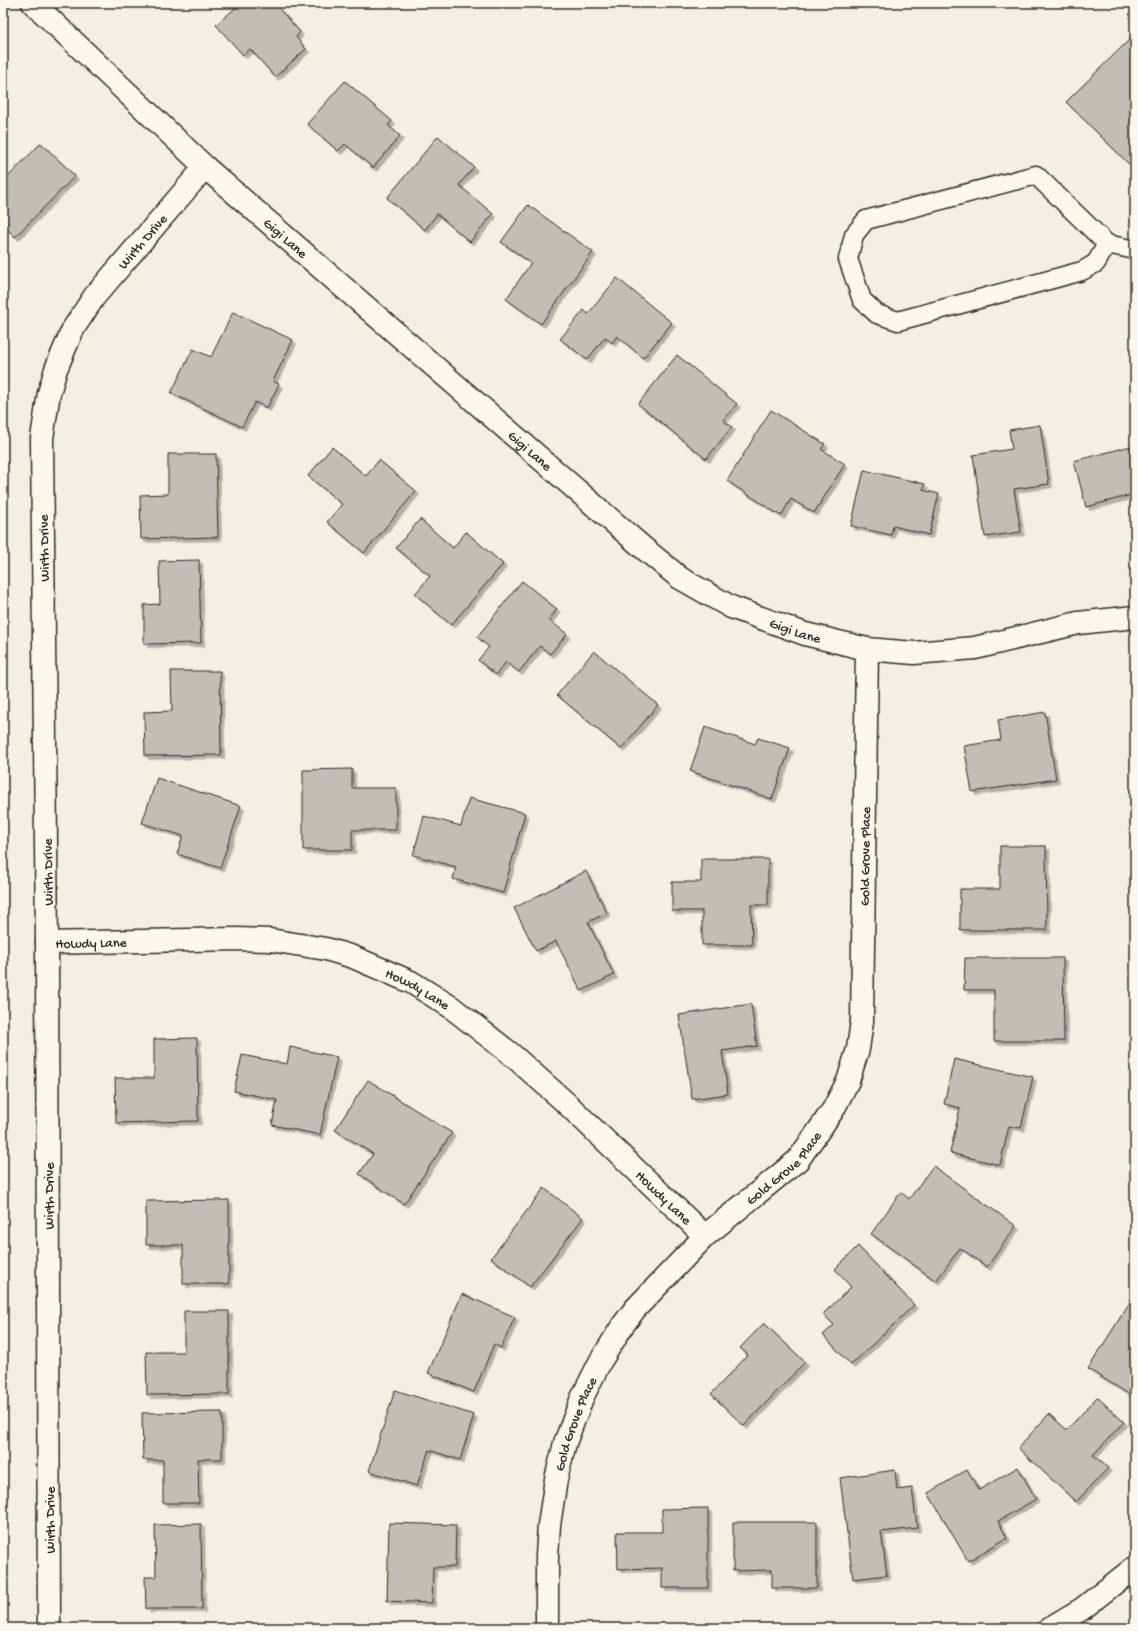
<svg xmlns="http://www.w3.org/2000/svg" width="1138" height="1631" viewBox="0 0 1138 1631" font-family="'Gochi Hand',sans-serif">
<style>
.building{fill:#c0beb6;stroke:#2b2b2b;filter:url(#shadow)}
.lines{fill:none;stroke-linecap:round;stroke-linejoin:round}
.lane-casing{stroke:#2b2b2b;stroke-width:21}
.street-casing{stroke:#2b2b2b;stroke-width:25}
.lane{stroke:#fbf7ec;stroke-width:18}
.street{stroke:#fbf7ec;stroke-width:22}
.labels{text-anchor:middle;stroke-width:3;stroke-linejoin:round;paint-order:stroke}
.street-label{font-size:14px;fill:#2b2b2b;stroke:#fbf7ec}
</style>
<defs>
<filter id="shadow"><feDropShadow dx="3.5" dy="3.5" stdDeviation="0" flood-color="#0004"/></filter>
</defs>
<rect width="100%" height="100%" fill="#f3efe4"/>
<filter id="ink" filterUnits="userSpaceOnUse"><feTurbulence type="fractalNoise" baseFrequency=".025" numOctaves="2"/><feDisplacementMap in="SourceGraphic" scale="8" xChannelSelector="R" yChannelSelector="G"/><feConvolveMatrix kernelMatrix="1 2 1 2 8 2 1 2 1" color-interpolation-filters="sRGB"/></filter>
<g filter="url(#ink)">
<g class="building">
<path d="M241,3H274L300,32L296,37L306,49L275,77L250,49L243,55L216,25Z"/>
<path d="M1135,34V170L1066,102Z"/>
<path d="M345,81L392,121L388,125L400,136L373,168L345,144L338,151L307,124Z"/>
<path d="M438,136L474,167L459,185L493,214L470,242L437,214L425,230L387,198Z"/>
<path d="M41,143L75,176L15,237L3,225V182Z"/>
<path d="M528,205L593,252L541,324L506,299L531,263L501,242Z"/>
<path d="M617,278L672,323L643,358L617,336L612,343L605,337L587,360L560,339L584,310L588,314Z"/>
<path d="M233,312L293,340L273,381L279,384L267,408L255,402L242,427L171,393L193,349L211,357Z"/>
<path d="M677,355L737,404L723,420L732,427L706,459L638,404Z"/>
<path d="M771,410L825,444L821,449L845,464L814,513L791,499L781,516L727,481Z"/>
<path d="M1040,425L1049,484L1014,489L1021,532L985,537L973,455L1012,449L1009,430Z"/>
<path d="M1135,445V494L1086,507L1074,461Z"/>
<path d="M332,447L366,476L379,460L416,491L364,553L327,522L342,504L308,476Z"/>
<path d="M168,454H216L218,537L141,539L140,495L168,494Z"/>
<path d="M864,470L925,484L923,490L939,494L929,535L893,526L891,535L851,526Z"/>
<path d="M420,519L453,548L466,532L503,564L451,625L415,594L430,576L396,548Z"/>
<path d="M199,560L201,643L144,644V605L160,604L159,561Z"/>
<path d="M522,581L557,609L549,620L567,634L550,654L540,646L519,672L506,662L496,675L478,660L489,647L477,637Z"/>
<path d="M594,651L658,705L621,749L557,695Z"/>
<path d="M171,671H220L221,755L145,756L144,712L172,711Z"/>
<path d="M1045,712L1056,779L972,792L964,746L1001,740L998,720Z"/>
<path d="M705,727L755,744L758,738L790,748L772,799L690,771Z"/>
<path d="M352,769V788H396V830H352V850H303V770Z"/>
<path d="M157,778L241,806L220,868L177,854L183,836L142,823Z"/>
<path d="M469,798L525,813L503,893L453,879L456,867L413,855L424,816L461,826Z"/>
<path d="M1000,846H1046L1047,930H960V889H1000Z"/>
<path d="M701,859H768V905H751L752,945H702V911H672V882H701Z"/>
<path d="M586,871L607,913L588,922L614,975L581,991L556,941L536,951L514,908Z"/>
<path d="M965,958H1063L1064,1041H994V990H964Z"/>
<path d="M751,1004L757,1046L722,1051L728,1094L692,1099L679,1015Z"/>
<path d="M197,1038L198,1121L116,1123L115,1078H154V1039Z"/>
<path d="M290,1047L337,1057L320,1135L272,1125L277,1100L234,1091L242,1055L287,1064Z"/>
<path d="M954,1059L1033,1077L1021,1128L1009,1126L1000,1165L950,1153L960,1108L944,1104Z"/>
<path d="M368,1080L452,1133L404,1204L359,1174L373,1154L335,1130Z"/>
<path d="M933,1166L1016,1226L987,1267L960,1248L936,1281L871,1234L901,1192L909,1199Z"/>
<path d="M544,1188L583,1218L530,1287L491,1258Z"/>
<path d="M229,1200V1284H183V1245H146V1201Z"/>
<path d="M858,1246L914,1305L851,1365L823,1335L834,1325L823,1314L851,1287L835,1269Z"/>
<path d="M462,1294L515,1317L501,1348L494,1344L474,1392L428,1373Z"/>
<path d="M1130,1302L1135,1306V1398L1088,1369Z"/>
<path d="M184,1311H229V1394L147,1395L146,1352H184Z"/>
<path d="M764,1323L805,1362L744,1426L711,1394L748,1355L740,1348Z"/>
<path d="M395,1390L474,1415L460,1460L429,1450L417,1486L369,1471Z"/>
<path d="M1097,1397L1124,1422L1093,1455L1108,1468L1076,1502L1018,1448L1049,1414L1067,1430Z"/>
<path d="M222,1412V1459H198L199,1503H163V1460H143L142,1413Z"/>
<path d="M1018,1467L1036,1499L998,1521L1007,1538L968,1561L928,1493L967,1470L979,1490Z"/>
<path d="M895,1470L897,1490L912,1488L917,1528L881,1532L887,1575L853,1579L840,1478Z"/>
<path d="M708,1508V1588H662V1568L618,1569L617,1532H662V1509Z"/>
<path d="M733,1522H817V1588H772V1570L733,1571Z"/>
<path d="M389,1523L456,1525L455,1567H433L432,1603L387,1601Z"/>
<path d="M201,1524L202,1609H146L145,1577H156L155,1525Z"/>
<rect x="143" y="1626" width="80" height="2"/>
<rect x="369" y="1627" width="47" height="1"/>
</g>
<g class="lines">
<g class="lane-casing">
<path id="lane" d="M1107,244L1096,263L1082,271L898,321L877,314L862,300L848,259L854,235L866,220L1036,175L1107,244L1135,250"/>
</g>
<g class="street-casing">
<g id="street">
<path id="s1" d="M33,3L205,167L641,546L680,578L731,607L805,634L867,649L914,653L975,648L1078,623L1135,617"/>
<path id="s2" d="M47,943L236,939L270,940L326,949L353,957L411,982L451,1007L511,1054L565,1102L705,1236"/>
<path id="s3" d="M49,1628L47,943L42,438L49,393L56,369L73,329L94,297L205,167"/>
<path id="s4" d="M547,1628V1556L549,1525L556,1479L565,1443L582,1398L600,1362L623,1325L635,1309L705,1236L798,1160L833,1110L848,1081L858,1049L862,1021L867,649"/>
<path d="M1050,1628L1082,1609L1135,1567"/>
</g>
</g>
<use href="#lane" class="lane"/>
<use href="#street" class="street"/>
</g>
</g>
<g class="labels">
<g class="street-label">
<text dy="5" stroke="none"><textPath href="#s1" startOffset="345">Gigi Lane</textPath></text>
<text dy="5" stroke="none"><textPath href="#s3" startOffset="1416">Wirth Drive</textPath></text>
<text dy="5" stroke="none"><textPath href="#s1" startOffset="669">Gigi Lane</textPath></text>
<text transform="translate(43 548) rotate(-91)" y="5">Wirth Drive</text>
<text dy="5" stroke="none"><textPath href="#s1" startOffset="993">Gigi Lane</textPath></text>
<text dy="5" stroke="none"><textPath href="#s4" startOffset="880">Gold Grove Place</textPath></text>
<text transform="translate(47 872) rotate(-91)" y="5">Wirth Drive</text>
<text dy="5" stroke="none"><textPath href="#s2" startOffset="44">Howdy Lane</textPath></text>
<text dy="5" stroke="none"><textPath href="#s2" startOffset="380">Howdy Lane</textPath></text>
<text dy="5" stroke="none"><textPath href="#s4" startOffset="544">Gold Grove Place</textPath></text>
<text transform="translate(48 1196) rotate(-90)" y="5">Wirth Drive</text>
<text dy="5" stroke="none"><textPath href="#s2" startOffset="704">Howdy Lane</textPath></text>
<text dy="5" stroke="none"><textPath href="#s4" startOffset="208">Gold Grove Place</textPath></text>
<text transform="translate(49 1520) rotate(-90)" y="5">Wirth Drive</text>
</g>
</g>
<rect width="1138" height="1631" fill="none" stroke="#fbf7ec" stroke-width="16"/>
<rect x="8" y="8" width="1122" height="1615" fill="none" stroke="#2b2b2b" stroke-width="1.5" filter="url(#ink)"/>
</svg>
